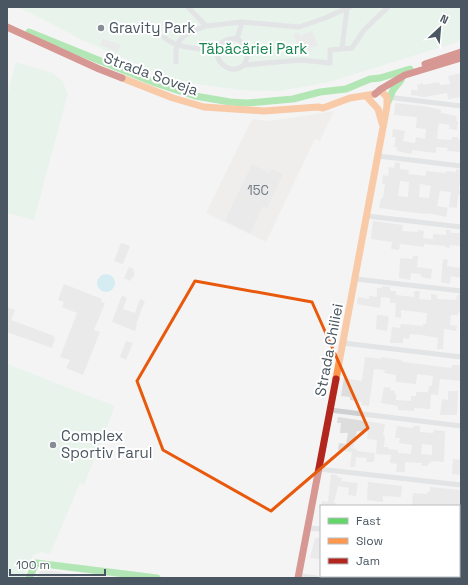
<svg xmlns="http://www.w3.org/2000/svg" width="468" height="585" viewBox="0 0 468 585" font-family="'Space Grotesk',sans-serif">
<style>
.commercial{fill:#e8e7e3}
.green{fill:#d9f2e3}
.water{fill:#aee2f0}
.building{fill:#ddddde;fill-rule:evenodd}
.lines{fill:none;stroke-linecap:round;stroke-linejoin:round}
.street{stroke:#ced0d2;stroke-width:5}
.fast{stroke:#63d668;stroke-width:7}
.slow{stroke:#ff974d;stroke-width:7}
.jam{stroke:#b3261e;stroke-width:7}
.marked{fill:none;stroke:#e8590c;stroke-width:3;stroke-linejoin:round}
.poi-dot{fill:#868d94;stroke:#fff;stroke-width:1.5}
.labels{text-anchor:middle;stroke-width:4;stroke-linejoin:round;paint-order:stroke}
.number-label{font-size:13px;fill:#707881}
.poi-label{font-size:15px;fill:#4a5661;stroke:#fff;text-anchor:start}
.park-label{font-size:15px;fill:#17864f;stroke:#fff}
.street-label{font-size:15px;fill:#4a5661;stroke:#fff}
</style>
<rect width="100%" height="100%" fill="#f4f4f4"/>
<path class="commercial" d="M334,111L320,141L315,139L266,242L206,213L252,119L270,121Z"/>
<g class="green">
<path d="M16,7H461V41L329,82L280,91L240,90L189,83L163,75L84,41L33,14Z"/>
<path d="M16,62L53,73L62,81L68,93L34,220L7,213V96Z"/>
<path d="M7,364L115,406L84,485L80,483L50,554L41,552L33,555L23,578H7Z"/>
</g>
<circle class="water" cx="106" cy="283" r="9"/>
<g class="building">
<path d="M312,31L318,45L301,52L293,34L299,32L300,36Z"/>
<path d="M103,39L121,45L118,52L100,45Z"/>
<path d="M461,73V97L448,99L447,93L424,97L411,95V90H418L417,85L423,83V85L439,82L440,85L450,84L448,76Z"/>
<path d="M395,103L429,107L441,110V113L457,116L456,121H458L457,130L449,129L450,125L439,123V126H438L437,139L452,140V137H458V139L461,140V152L447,151L448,148L436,147V153L412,150L411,154L397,151V147H394L396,137H392L393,129L405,131L403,141L415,143L416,137L425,139L426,129L416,128L417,117L394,115Z"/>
<path d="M395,162L400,163V169L409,170L408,174L426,176V171L446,173V171L456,172V169L461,170L459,190H461V195H458L457,208L449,207L451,192L440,191L437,206L448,208L446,217L428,213V214L416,213L379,208L381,198H383L385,184H382L383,175L388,176L389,167L394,168ZM400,181L409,182L408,197L398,196ZM420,184L431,186L429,198L419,197Z"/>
<path d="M252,164L270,173L272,169L283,174L267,208L263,206L250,233L225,221Z"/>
<path d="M373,221L403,225L402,231L418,232V230L424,231L423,238L433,239V234L446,235V230H451V233H461V246L450,245V248L445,247V246L424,244V247L400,244L399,250L391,249L392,242L371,239Z"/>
<path d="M121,243L130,246L123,264L114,261Z"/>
<path d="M413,256H418L417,267L432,269L431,279L421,277V274L411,273L410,280L399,278L400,258L412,259Z"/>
<path d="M443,259L448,260L447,266L461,268V278L451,276L450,284L441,282Z"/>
<path d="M129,267L134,269L133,272L135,273L132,279L131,278L130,281L124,278Z"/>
<path d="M64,284L102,299L101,302L105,303L94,330L100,332L83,375L66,368L70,360L60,357L77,313L62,307L64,302L58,300Z"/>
<path d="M382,286L390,287V291H396V295L414,297V291H420L419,299L431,300V294L437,295V299L456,300L457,295H461V313L459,312L458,315H451L450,325L457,326L456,331L444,329L443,349H437L438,338L422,335L410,334L409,339L403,338V343H390L392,327L400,328L401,324L423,326V324H426L427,313L401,310V318L395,317L396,303H390V298L381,297L380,308L357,304L358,297L369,299V296L377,297V288H382Z"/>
<path d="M122,295L127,298L123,309L135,313L140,299L145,301L136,324L137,325L135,331L112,322Z"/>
<path d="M7,307L15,310L11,320L54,336L53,337L55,338L52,348L7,332Z"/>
<path d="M377,315L389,316L387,331L376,329Z"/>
<path d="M126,341L133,343L126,360L120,357Z"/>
<path d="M365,357L381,359V357L402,360V362L452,368V365H460V368H461V381L440,379L438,395L431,394L430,409L414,408V411L398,410V406L381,403L384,387L391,388L390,390L395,391L394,394H396V400L411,401V396H416V392H428L429,386H432L433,376L417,374L416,384L396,382V375L384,373L385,370L374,369L369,406L361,405L362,402L350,400V397L341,396L344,378L362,381Z"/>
<path d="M448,391H458L457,415H440L442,399L448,400Z"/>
<path d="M338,417L385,424L383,436H385L384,447H388V449L398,450V453L411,454L412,445L399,443L400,438H395L397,426L413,428V426H420V432L433,433L434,430L445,431L444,462L431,461V463H428V466H421L422,463L405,462V472H396L397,464L390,463L391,455L376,454L377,440L367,439L368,432L357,431L353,448L357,449V451L375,453L374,462H366L367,458L356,457L355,467H350L352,451V452L338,450L339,443L346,444L348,433H340L341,423H337ZM422,444L432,445V455L421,454Z"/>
<path d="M453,459L461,460V475L452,474Z"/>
<path d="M331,474L337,475V477L342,478L341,481L358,483L356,496L348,495L349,488L338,486L334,503H336V506H321L322,501L328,502Z"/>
<path d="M368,482L402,486L401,497L383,496V502L367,500Z"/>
<path d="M430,487L461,490V506L412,505L413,493L427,494L428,491L430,492Z"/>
<path d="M315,538H321V559L310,558Z"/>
<path d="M41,569L75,575V578H37Z"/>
</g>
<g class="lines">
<g class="street">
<path d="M188,7L206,26L242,22L299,27L325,18L350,7"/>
<path d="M164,37C174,48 202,49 217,51C217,65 232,75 244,65L301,60L330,63V50L352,48L364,30L388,7"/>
<path d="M237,39C248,45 250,54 244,65"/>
<path d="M342,48L347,9"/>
<path d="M217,51C220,42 227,38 237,39L242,22"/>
<path d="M176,62C176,57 175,51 177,46C180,34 196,30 206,26"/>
<path d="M387,97L461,106"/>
<path d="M378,156L461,166"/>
<path d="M367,216L461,227"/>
<path d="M356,279L461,291"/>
<path d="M343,343L461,357"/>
<path d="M330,410L461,426"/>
<path d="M319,469L461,485"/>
<path d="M308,528L321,529"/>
<path d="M459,544H461"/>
<path d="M299,576L316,578"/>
</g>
<g class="fast">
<path d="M29,32L155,83L195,96L230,102L247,103L293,99L320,92L346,89L370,79L380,78L410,69"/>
<path d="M388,102L393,90L401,80"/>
<path d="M29,578L36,563L157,578"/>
</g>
<g class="slow">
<path d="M122,78L173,98L204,107L264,111L318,107L323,108L350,98L375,94"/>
<path d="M366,96L378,109L382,123"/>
<path d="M336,379L387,106V97L380,90"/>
</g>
<g class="jam">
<path d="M7,27L99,69L122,78"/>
<path d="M425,64L461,52"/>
<path d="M375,94L381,89L405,75L461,58"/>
<path d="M298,578L336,379"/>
</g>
</g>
<path d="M0 0H468V585H0ZM195,281L312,302L368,428L271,511L163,450L137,381Z" fill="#f4f4f4" fill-opacity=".55" fill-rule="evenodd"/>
<path class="marked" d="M195,281L312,302L368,428L271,511L163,450L137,381Z"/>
<g class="poi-dot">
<circle cx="101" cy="28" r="4"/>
<circle cx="53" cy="445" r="4"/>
</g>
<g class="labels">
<g class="number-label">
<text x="258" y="195">15C</text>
</g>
<g class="poi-label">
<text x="109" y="33">Gravity Park</text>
<text x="61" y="441">Complex<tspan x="61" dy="17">Sportiv Farul</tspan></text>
</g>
<g class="park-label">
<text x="253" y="54">Tăbăcăriei Park</text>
</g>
<g class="street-label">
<text transform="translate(151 74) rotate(20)" y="5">Strada Soveja</text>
<text transform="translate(329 350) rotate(-79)" y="5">Strada Chiliei</text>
</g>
</g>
<rect width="468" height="585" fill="none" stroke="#4a5661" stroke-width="16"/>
<rect x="320" y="505" width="140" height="72" fill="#ffffff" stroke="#b7bbc0"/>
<rect x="328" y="518" width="20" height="6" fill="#63d668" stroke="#b7bbc0"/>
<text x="356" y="525" font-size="12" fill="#4a5661">Fast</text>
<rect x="328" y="538" width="20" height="6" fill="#ff974d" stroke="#b7bbc0"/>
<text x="356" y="545" font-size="12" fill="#4a5661">Slow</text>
<rect x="328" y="558" width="20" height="6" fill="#b3261e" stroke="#b7bbc0"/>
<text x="356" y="565" font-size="12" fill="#4a5661">Jam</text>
<g transform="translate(440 28) rotate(26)" stroke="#ffffff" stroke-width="3" paint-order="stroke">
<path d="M0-3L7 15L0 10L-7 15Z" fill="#4a5661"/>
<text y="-6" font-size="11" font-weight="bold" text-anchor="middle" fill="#4a5661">N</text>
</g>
<path d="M10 569v6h95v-6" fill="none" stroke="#4a5661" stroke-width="2"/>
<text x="16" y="569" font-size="12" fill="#4a5661" stroke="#ffffff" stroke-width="3" paint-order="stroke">100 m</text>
</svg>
